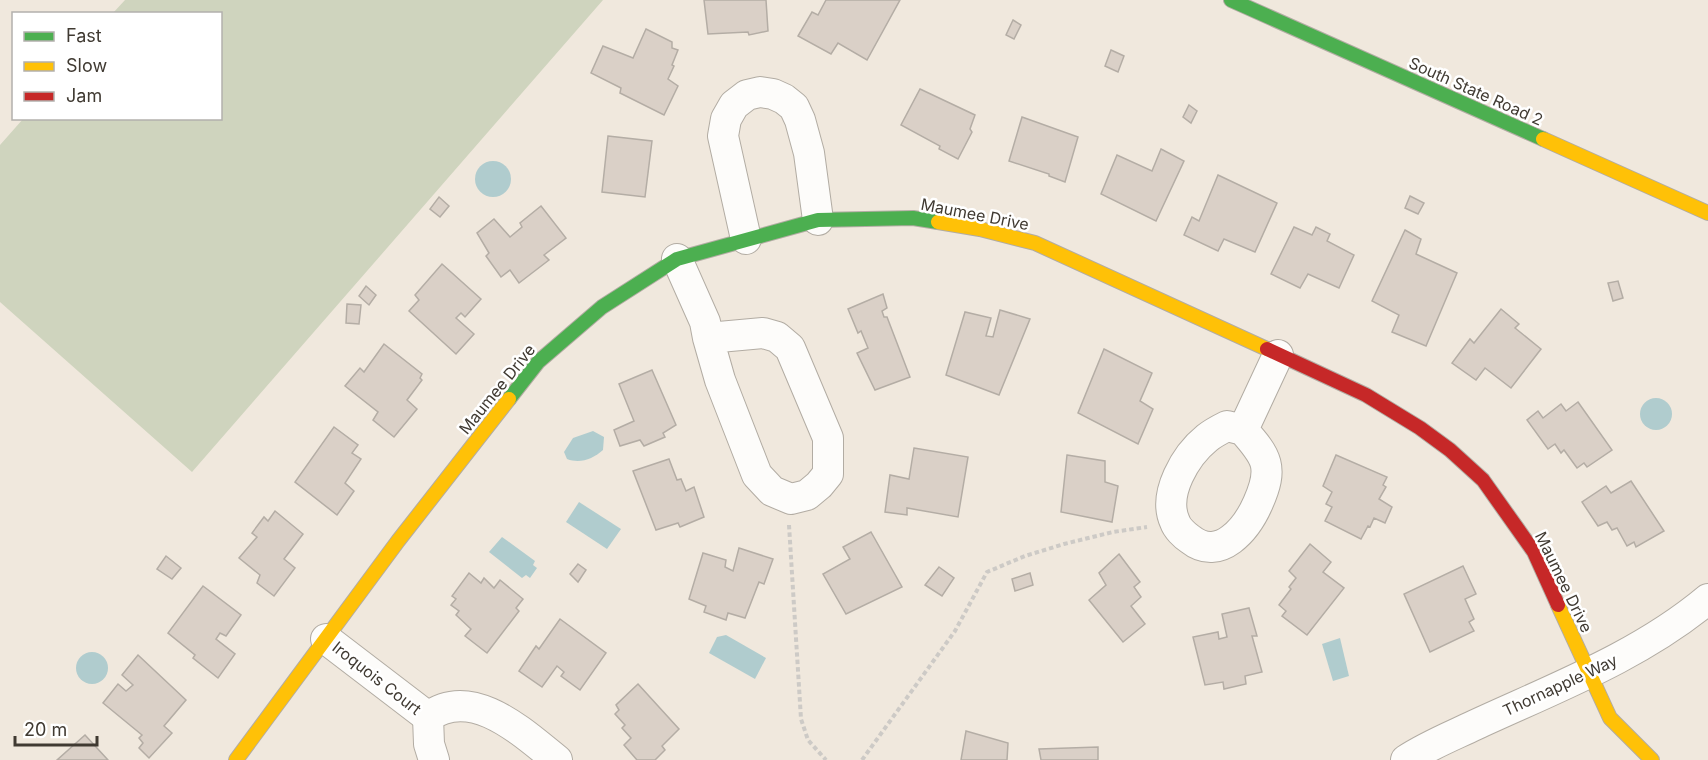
<svg xmlns="http://www.w3.org/2000/svg" width="1708" height="760" viewBox="0 0 1708 760" font-family="Inter,sans-serif">
<style>
.grass{fill:#cfd4be}
.water{fill:#b0ccce}
.building{fill:#dad0c7;stroke:#b4ada5;stroke-width:1.5}
.lines{fill:none;stroke-linecap:round;stroke-linejoin:round}
.street-casing{stroke:#b2aca3;stroke-width:32}
.fast-casing{stroke:#b2aca3;stroke-width:16}
.slow-casing{stroke:#b2aca3;stroke-width:16}
.jam-casing{stroke:#b2aca3;stroke-width:16}
.path{stroke:#cdcac6;stroke-width:4;stroke-dasharray:4.5 3;stroke-linecap:butt}
.street{stroke:#fdfcfa;stroke-width:30}
.fast{stroke:#4caf50;stroke-width:14}
.slow{stroke:#ffc107;stroke-width:14}
.jam{stroke:#c62828;stroke-width:14}
.labels{text-anchor:middle;stroke-width:5;stroke-linejoin:round;paint-order:stroke}
.street-label{font-size:16px;fill:#403a32;stroke:#fff}
</style>
<rect width="100%" height="100%" fill="#f0e8dd"/>
<path class="grass" d="M125,0H603L192,472L0,302V145L23,119L220,118V14L113,13Z"/>
<g class="water">
<circle cx="493" cy="179" r="18"/>
<circle cx="1656" cy="414" r="16"/>
<path d="M593,431L604,437L603,450C593,459 580,464 567,459L564,452L573,438Z"/>
<path d="M579,502L621,529L607,549L566,522Z"/>
<path d="M502,537L535,561L533,565L537,568L530,578L526,575L522,578L489,552Z"/>
<path d="M726,635L766,658L755,679L709,653L717,637Z"/>
<path d="M1340,638L1349,676L1333,681L1322,644Z"/>
<circle cx="92" cy="668" r="16"/>
</g>
<g class="building">
<path d="M704,0H766L768,31L749,35L748,32L708,34Z"/>
<path d="M826,0H900L867,60L838,43L831,54L798,36L812,12L818,15Z"/>
<path d="M1013,20L1021,25L1014,39L1006,35Z"/>
<path d="M646,29L672,42V48L678,50L672,65L674,66L668,79L678,86L664,115L620,93L621,88L591,73L603,46L633,58Z"/>
<path d="M1111,50L1124,56L1118,72L1105,66Z"/>
<path d="M920,89L975,115L970,129L972,132L958,159L939,149L940,146L901,125Z"/>
<path d="M1189,105L1197,111L1191,123L1183,117Z"/>
<path d="M1022,117L1078,137L1065,182L1049,176V174L1009,161Z"/>
<path d="M608,136L652,141L645,197L602,192Z"/>
<path d="M1161,149L1184,161L1156,221L1101,194L1117,155L1152,171Z"/>
<path d="M1218,175L1277,203L1255,252L1224,239L1218,251L1184,235L1192,217L1199,221Z"/>
<path d="M1410,196L1424,203L1418,214L1405,208Z"/>
<path d="M439,197L449,206L440,217L430,209Z"/>
<path d="M541,206L566,238L544,255L549,260L519,283L510,270L501,277L486,256L489,253L477,233L494,219L510,237L522,227L520,223Z"/>
<path d="M1294,227L1312,235L1316,227L1330,234L1327,241L1354,255L1339,288L1308,274L1300,288L1271,274Z"/>
<path d="M1405,230L1421,239L1416,254L1457,273L1426,346L1392,332L1399,315L1372,301Z"/>
<path d="M442,264L481,299L465,317L461,313L456,318L474,334L456,354L409,311L419,300L415,295Z"/>
<path d="M1618,281L1623,298L1613,301L1608,283Z"/>
<path d="M366,286L376,295L369,305L359,296Z"/>
<path d="M883,294L887,308L882,311L884,317H887L910,377L875,390L857,353L868,348L861,331L858,333L848,309Z"/>
<path d="M347,304L361,305L359,324L346,323Z"/>
<path d="M1501,309L1519,324L1515,328L1541,349L1511,388L1485,368L1476,380L1452,363L1470,339L1474,343Z"/>
<path d="M1000,310L1030,319L999,395L946,375L965,312L991,318L986,336L993,337Z"/>
<path d="M384,344L422,374L420,378L422,380L407,400L417,409L394,437L373,420L378,412L345,386L360,368L364,372Z"/>
<path d="M1104,349L1152,373L1140,401L1153,409L1138,444L1078,413Z"/>
<path d="M652,370L676,425L663,433L665,437L644,446L640,440L620,446L614,430L634,421L619,384Z"/>
<path d="M1578,402L1612,450L1587,467L1584,463L1577,468L1564,450L1561,453L1555,444L1548,449L1527,420L1538,411L1543,418L1561,404L1566,411Z"/>
<path d="M334,427L358,445L352,453L361,459L345,483L354,491L337,515L295,482Z"/>
<path d="M914,448L968,457L958,517L907,508V515L885,512L890,475L909,479Z"/>
<path d="M1067,455L1105,461V482L1118,486L1112,522L1061,512Z"/>
<path d="M1336,455L1387,477L1383,485L1386,487L1379,499L1392,507L1385,523L1374,518L1370,527L1368,526L1361,539L1325,521L1332,507L1326,504L1332,492L1323,486Z"/>
<path d="M669,459L677,480L681,479L686,491L694,487L704,517L680,527L678,523L656,530L633,471Z"/>
<path d="M1631,481L1664,531L1636,547L1634,542L1627,546L1617,528L1612,530L1607,522L1598,526L1582,502L1606,486L1611,493Z"/>
<path d="M275,511L303,534L284,559L295,568L274,596L257,583L260,575L239,558L257,537L252,533L264,517L268,521Z"/>
<path d="M871,532L902,587L846,614L823,574L850,559L843,547Z"/>
<path d="M1310,544L1331,562L1323,572L1344,588L1307,635L1282,616L1286,611L1279,605L1291,589L1289,587L1296,578L1289,571Z"/>
<path d="M739,548L773,559L764,584L759,582L745,618L728,613L726,620L704,612L706,606L689,599L703,553L726,560L725,567L733,571Z"/>
<path d="M1119,554L1140,582L1134,587L1141,597L1131,606L1145,624L1123,642L1089,600L1106,585L1099,573Z"/>
<path d="M166,556L181,568L172,579L157,569Z"/>
<path d="M578,564L586,570L578,582L570,574Z"/>
<path d="M1463,566L1476,594L1465,599L1474,619L1469,622L1474,631L1430,652L1404,594Z"/>
<path d="M939,567L954,578L942,596L925,585Z"/>
<path d="M469,573L481,583L484,578L494,588L500,580L523,599L516,608L519,611L487,653L465,636L471,629L456,615L459,611L451,605L456,599L452,596Z"/>
<path d="M1030,573L1033,585L1015,591L1012,579Z"/>
<path d="M203,586L241,615L226,636L220,633L216,639L235,654L218,678L193,658L195,655L168,633Z"/>
<path d="M1249,608L1257,636H1252L1262,672L1245,676L1246,684L1224,689L1223,682L1205,685L1193,637L1218,632L1219,639L1227,637L1222,614Z"/>
<path d="M560,619L606,653L580,690L561,676L564,672L557,666L542,687L519,671L536,646L539,649Z"/>
<path d="M138,655L186,700L164,726L172,733L149,758L139,748L143,743L139,738L142,735L103,703L118,684L126,691L133,685L122,675Z"/>
<path d="M638,684L679,729L662,746L665,750L655,760H637L624,745L631,738L622,728L625,725L615,714L619,710L616,705Z"/>
<path d="M966,731L1008,743L1007,760H961Z"/>
<path d="M85,735L108,760H57Z"/>
<path d="M1098,747V760H1041L1039,749Z"/>
</g>
<g class="lines">
<g class="street-casing">
<g id="street">
<path d="M746,239L723,136L726,119L734,105L747,95L760,92L773,94L784,99L794,107L800,120L809,153L818,220"/>
<path d="M677,259L705,322L708,338L720,380L757,475L772,491L791,499L807,495L819,485L828,474V438L790,348L777,337L763,333L708,338"/>
<path d="M1243,430C1267,457 1274,467 1258,503C1247,528 1220,563 1190,539C1184,535 1177,528 1175,522C1162,494 1186,455 1207,438C1213,433 1221,429 1227,426L1243,430L1278,355"/>
<path d="M326,639L428,717"/>
<path d="M428,717C472,684 523,733 557,760"/>
<path d="M428,717L429,744L434,760"/>
<path d="M1406,760C1427,746 1452,736 1475,725C1555,688 1640,656 1708,599"/>
</g>
</g>
<g class="fast-casing">
<g id="fast">
<path d="M1231,0L1543,139"/>
<path d="M509,399L538,362L602,307L677,259L818,220L913,218L938,222"/>
</g>
</g>
<g class="slow-casing">
<g id="slow">
<path d="M1543,139L1708,213"/>
<path d="M938,222L980,229L1035,243L1267,349"/>
<path d="M1558,605L1610,718L1652,760"/>
<path d="M236,760L398,541L509,399"/>
</g>
</g>
<g class="jam-casing">
<path id="jam" d="M1267,349L1366,395L1420,428L1450,450L1483,480L1534,552L1558,605"/>
</g>
<g class="path">
<path d="M789,525L801,719L808,740L826,760"/>
<path d="M862,760L955,631L987,572L1025,556L1064,544L1113,532L1147,527"/>
</g>
<use href="#street" class="street"/>
<use href="#fast" class="fast"/>
<use href="#slow" class="slow"/>
<use href="#jam" class="jam"/>
</g>
<g class="labels">
<g class="street-label">
<text transform="translate(1476 91) rotate(24)" y="6">South State Road 2</text>
<text transform="translate(975 214) rotate(11)" y="6">Maumee Drive</text>
<text transform="translate(497 389) rotate(-51)" y="6">Maumee Drive</text>
<text transform="translate(1564 582) rotate(64)" y="6">Maumee Drive</text>
<text transform="translate(377 678) rotate(38)" y="6">Iroquois Court</text>
<text transform="translate(1560 685) rotate(-25)" y="6">Thornapple Way</text>
</g>
</g>
<rect x="12" y="12" width="210" height="108" fill="#ffffff" stroke="#b3b0ad" stroke-width="1.5"/>
<rect x="24" y="32" width="30" height="9" fill="#4caf50" stroke="#b3b0ad" stroke-width="1.5"/>
<text x="66" y="42" font-size="18" fill="#403a32">Fast</text>
<rect x="24" y="62" width="30" height="9" fill="#ffc107" stroke="#b3b0ad" stroke-width="1.5"/>
<text x="66" y="72" font-size="18" fill="#403a32">Slow</text>
<rect x="24" y="92" width="30" height="9" fill="#c62828" stroke="#b3b0ad" stroke-width="1.5"/>
<text x="66" y="102" font-size="18" fill="#403a32">Jam</text>
<path d="M15 736v9h82v-9" fill="none" stroke="#403a32" stroke-width="3"/>
<text x="24" y="736" font-size="18" fill="#403a32" stroke="#ffffff" stroke-width="4.5" paint-order="stroke">20 m</text>
</svg>
